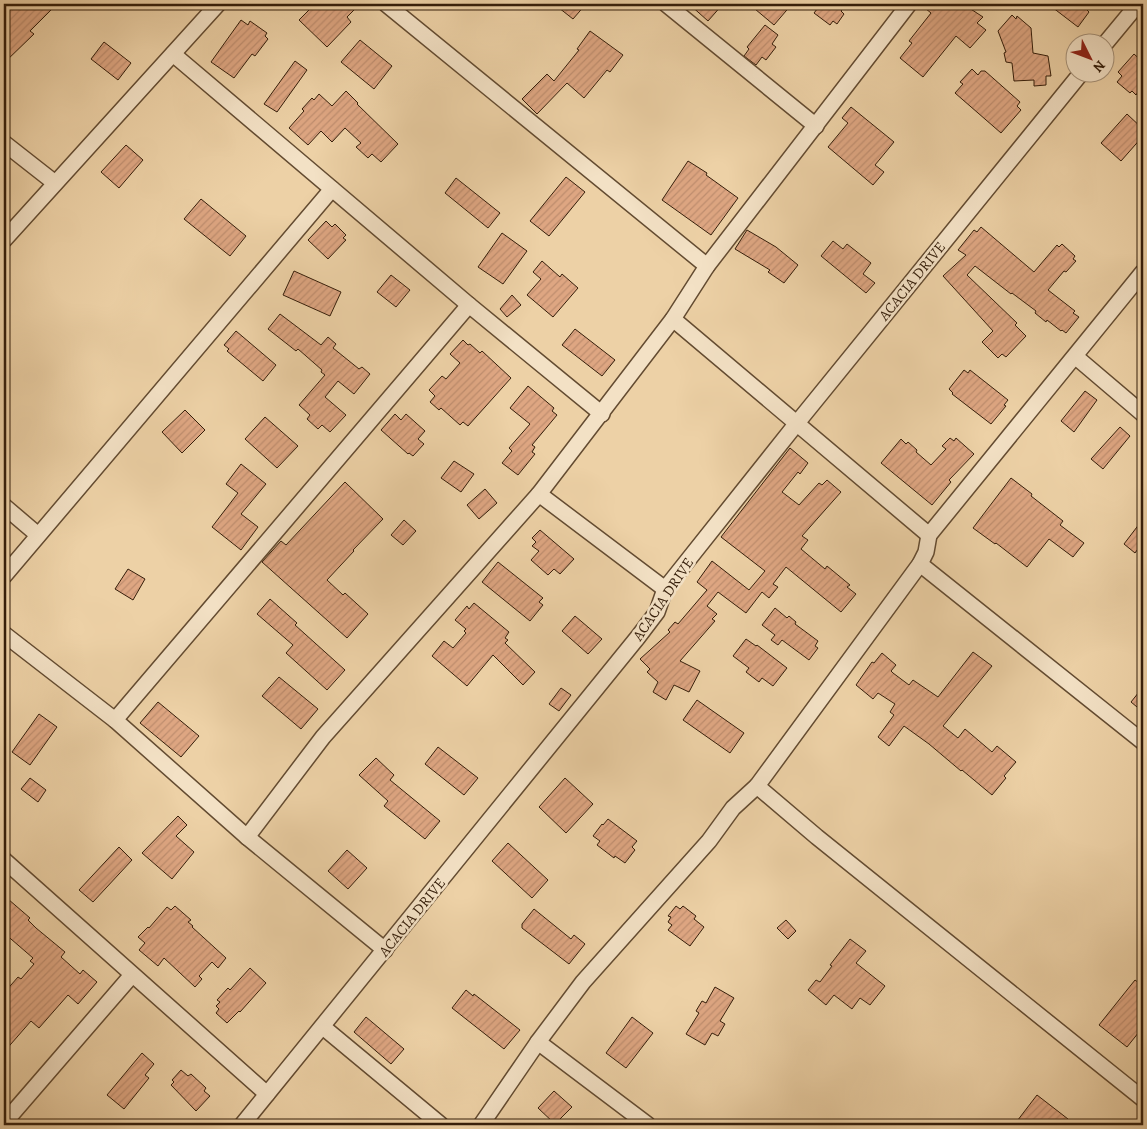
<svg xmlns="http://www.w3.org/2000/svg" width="1147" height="1129" viewBox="0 0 1147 1129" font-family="Alegreya,serif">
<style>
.building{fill:url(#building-hatch);stroke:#351e0a}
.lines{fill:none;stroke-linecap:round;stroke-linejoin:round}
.minor-casing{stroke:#634b31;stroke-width:18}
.minor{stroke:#f3e1c5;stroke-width:15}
.labels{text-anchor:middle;stroke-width:5;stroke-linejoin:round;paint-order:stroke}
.street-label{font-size:15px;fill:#351e0a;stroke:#f3e1c5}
</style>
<defs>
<pattern id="building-hatch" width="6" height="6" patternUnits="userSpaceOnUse" patternTransform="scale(1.25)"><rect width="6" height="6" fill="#dea682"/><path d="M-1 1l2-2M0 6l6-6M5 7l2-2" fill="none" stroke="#bf8e6f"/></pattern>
</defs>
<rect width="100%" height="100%" fill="#edd1a6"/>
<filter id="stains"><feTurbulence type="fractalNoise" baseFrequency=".004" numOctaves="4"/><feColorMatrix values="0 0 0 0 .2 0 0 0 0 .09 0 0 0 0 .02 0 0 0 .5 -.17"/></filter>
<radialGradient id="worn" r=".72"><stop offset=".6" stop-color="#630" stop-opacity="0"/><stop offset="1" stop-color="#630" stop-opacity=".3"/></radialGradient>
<g class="building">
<path d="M4,4H57L30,31L34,34L4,63Z"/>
<path d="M315,4H347L354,10L347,17L351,22L327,47L299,20Z"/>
<path d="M554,4H586L573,19Z"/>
<path d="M689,4H723L708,21Z"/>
<path d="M749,4H792L774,25Z"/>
<path d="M821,4H846L841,11L844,14L837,24L833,21L830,25L814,13Z"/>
<path d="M920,4H955L960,8L963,4L983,17L977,23L986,30L970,48L956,36L923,77L900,58L912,43L909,41L931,13Z"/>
<path d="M1048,4H1090L1086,9L1089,12L1078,27Z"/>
<path d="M1012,15L1016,19L1017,16L1031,28L1033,53L1048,56L1051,76H1046V85L1034,86V80L1014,81L1012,63L1006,62L1004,53L1006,52L998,31Z"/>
<path d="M241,20L248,25L250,21L267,33L265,36L268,39L255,56L252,54L234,78L211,62Z"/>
<path d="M765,25L778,35L772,44L776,47L766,60L762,57L756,65L744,56L749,49L747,47Z"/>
<path d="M590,31L623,55L610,72L607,70L584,98L567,83L537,114L522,99L547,74L554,81L579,50L577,49Z"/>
<path d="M360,40L392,66L374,89L341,62Z"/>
<path d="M104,42L131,63L118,80L91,59Z"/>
<path d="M1134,54L1143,62V85L1136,95L1132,91L1130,93L1117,82L1122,76L1118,72Z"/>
<path d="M295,61L307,70L277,112L264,104Z"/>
<path d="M972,69L978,75L981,71H985L1020,102L1017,106L1021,110L1001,133L955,93L963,84L960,82Z"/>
<path d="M346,91L358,103L357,104L398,144L381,162L372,154L368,158L356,147L361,143L345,128L332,142L321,131L308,145L289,128L304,111L302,109L312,98L314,100L319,94L332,106Z"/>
<path d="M851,107L894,142L875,165L884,172L873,185L828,147L848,123L842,118Z"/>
<path d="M1127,114L1143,129V136L1121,161L1101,143Z"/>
<path d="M126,145L143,160L119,188L101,172Z"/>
<path d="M688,161L707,173L706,175L738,198L711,235L662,200Z"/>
<path d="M566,177L585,192L549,236L530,221Z"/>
<path d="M456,178L500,213L488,228L445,193Z"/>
<path d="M201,199L246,236L230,256L184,219Z"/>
<path d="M326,221L332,227L335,224L346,235L343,238L346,240L328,259L308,240Z"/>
<path d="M981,227L1034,272L1057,245L1059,247L1062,244L1075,256L1073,259L1076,261L1066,272L1064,271L1048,290L1075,311L1073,313L1079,317L1066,333L1062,330L1061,331L1047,320L1046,322L1035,313L1036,311L1012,293L1011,294L975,266L967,275L1017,323L1015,325L1026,336L1006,357L1002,354L998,358L982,342L993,331L943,276L966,255L958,250L974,230L977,232Z"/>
<path d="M747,230L776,247L798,265L784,283L768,272L770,270L735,249Z"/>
<path d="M502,233L527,251L503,284L478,267Z"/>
<path d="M833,241L843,249L847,244L871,263L863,274L875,283L866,293L821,256Z"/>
<path d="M542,261L560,277L562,274L578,288L553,317L527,295L541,279L533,272Z"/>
<path d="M294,271L341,292L330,316L283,295Z"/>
<path d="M391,275L410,290L396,307L377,292Z"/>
<path d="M512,295L521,305L507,317L500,309Z"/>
<path d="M280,314L321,345L328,337L336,344L333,348L359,369L362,367L370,374L354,394L338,381L325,397L346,415L330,432L322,425L318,429L307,419L310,415L299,405L325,375L321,372L322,370L298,349L296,351L268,329Z"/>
<path d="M575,329L615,360L602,376L562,345Z"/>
<path d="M236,331L276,365L263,381L227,351L229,349L224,345Z"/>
<path d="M463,340L468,345L470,344L480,353L482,351L511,378L468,426L463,422L460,425L441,408L439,410L430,402L435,396L429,390L442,376L446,379L460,363L450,354Z"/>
<path d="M964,370L968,373L970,370L1008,400L1004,405L1006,406L991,424L952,394L953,393L949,389Z"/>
<path d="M528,386L554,408L552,411L557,415L532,445L535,447L532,452L535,454L518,475L502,463L512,451L509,448L530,424L510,408Z"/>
<path d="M1085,391L1097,400L1074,432L1061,421Z"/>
<path d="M185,410L205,430L182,453L162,432Z"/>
<path d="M395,414L401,420L406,414L425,431L418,439L424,444L413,456L409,453L408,454L381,430Z"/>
<path d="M265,417L298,446L277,468L245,439Z"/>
<path d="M1120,427L1130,436L1103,469L1091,459Z"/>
<path d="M950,438L954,441L956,438L974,454L949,480L951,482L932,505L881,463L901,439L906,444L908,442L917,450L916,452L931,465L946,449L942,446Z"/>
<path d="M790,448L808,463L800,474L798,472L782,492L799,505L819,483L822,485L827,480L841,492L802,536L808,540L801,549L825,569L827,566L850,585L847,587L856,594L841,612L786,567L773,584L778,587L769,598L762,592L746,613L718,592L707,606L717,614L712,619L715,621L680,661L700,671L689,692L674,685L666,700L653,692L658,682L647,672L650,669L640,659L670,632L668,630L675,622L678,624L707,590L697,582L712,561L749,590L765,571L721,537Z"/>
<path d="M454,461L474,474L461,492L441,478Z"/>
<path d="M241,464L266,484L241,514L258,527L241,550L212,527L238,493L226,484Z"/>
<path d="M1011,478L1032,494L1031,496L1063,521L1060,525L1084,543L1073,557L1049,539L1027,567L996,543L995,544L973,528Z"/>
<path d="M345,482L383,519L353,550L354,551L327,580L343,595L345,593L368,614L347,638L262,562L281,541L286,545Z"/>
<path d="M485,489L497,503L479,519L467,505Z"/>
<path d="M1143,519V542L1135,553L1124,544Z"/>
<path d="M404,520L416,531L403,545L391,535Z"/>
<path d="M540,530L574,559L560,574L554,569L548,575L531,560L539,551L532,546L536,542L532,538Z"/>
<path d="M498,562L543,598L539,602L543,605L530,621L482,582Z"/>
<path d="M128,569L145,579L133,600L115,589Z"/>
<path d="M270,599L297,623L295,625L345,670L327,690L286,653L293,645L257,614Z"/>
<path d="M474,603L509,632L505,638L508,640L505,643L535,672L523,685L493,655L467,686L432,656L444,641L453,648L466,633L464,631L466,629L455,620L467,606L469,609Z"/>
<path d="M775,608L787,618L789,616L796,622L795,624L818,641L815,646L818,648L809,660L782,640L778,645L771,640L775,635L762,625Z"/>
<path d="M575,616L602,639L588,654L562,631Z"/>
<path d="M746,639L756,646L757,645L787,668L773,686L762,678L759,682L746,672L749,668L733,656Z"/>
<path d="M973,652L992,666L943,726L958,738L965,729L992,752L997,746L1016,762L1004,776L1006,778L992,795L962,770L961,771L929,744L904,726L889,746L878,737L894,715L890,712L895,704L878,693L873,699L856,685L872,662L874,663L882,653L896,665L891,671L893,673L909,685L913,680L938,697Z"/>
<path d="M279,677L318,709L301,729L262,696Z"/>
<path d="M1143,687V712L1131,702Z"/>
<path d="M561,688L571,695L559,711L549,704Z"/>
<path d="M697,700L744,733L730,753L683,720Z"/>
<path d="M158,702L199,736L181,757L140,723Z"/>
<path d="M39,714L57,727L30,765L12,752Z"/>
<path d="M438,747L478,778L464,795L425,764Z"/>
<path d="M376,758L394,775L390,780L440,821L425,839L384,806L388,801L359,775Z"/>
<path d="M30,778L46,790L38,802L21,789Z"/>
<path d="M565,778L593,804L566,833L539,807Z"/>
<path d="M178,816L187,825L176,836L194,852L172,879L142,853Z"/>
<path d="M608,819L637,841L632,847L635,850L625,863L615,856L614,858L597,845L600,841L593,836L602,824L603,825Z"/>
<path d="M508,843L548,880L532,898L492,861Z"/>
<path d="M119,847L132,860L93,902L79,890Z"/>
<path d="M347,850L367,868L348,889L328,871Z"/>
<path d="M8,899L30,918L28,920L36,928L65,952L61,957L80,974L83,970L97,982L78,1004L68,995L39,1028L31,1021L4,1052V993L18,977L21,979L34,964L30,961L33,958L4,933V904Z"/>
<path d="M175,906L191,920L188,922L193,926L192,927L226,958L218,968L212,962L199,976L202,979L195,987L164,958L158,966L139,950L145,943L138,937L148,927L149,928L167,907L171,910Z"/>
<path d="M676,906L680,909L683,906L696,916L694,919L704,927L690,946L668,930L672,925L668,922L671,917L668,916Z"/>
<path d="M534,909L571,939L574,935L585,944L569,964L522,928V924Z"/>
<path d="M786,920L796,931L788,939L777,928Z"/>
<path d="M850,939L866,951L856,963L885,986L870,1005L860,998L852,1009L834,995L826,1005L808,990L816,980L820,982L832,966L830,965Z"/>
<path d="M250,968L266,983L240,1012L239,1011L227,1023L216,1013L219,1009L216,1006L220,1002L217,1000L228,988L230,990Z"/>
<path d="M1135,980L1143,986V1027L1127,1047L1099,1025Z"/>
<path d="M715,987L734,998L720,1021L725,1024L718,1036L712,1033L705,1045L686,1034L699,1013L696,1011L702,1001L706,1003Z"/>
<path d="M466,990L473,996L474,994L520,1030L504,1049L452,1008Z"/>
<path d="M366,1017L404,1049L391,1064L354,1032Z"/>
<path d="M632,1017L653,1033L626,1068L606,1053Z"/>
<path d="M142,1053L154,1064L145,1075L149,1078L124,1109L107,1095Z"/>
<path d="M181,1070L188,1076L191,1074L206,1088L204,1091L210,1096L196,1111L171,1085L174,1082L172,1080Z"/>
<path d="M554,1091L572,1107L555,1124L538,1108Z"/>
<path d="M1037,1095L1068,1119L1062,1125H1014Z"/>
</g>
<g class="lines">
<g class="minor-casing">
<g id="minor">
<path d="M386,4L707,266"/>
<path d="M666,4L816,126"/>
<path d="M1104,45L1138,4"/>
<path d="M173,54L469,305L602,414"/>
<path d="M4,143L55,183"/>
<path d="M4,240L218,4"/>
<path d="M1143,272L929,535L926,552L920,564L757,786L817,837L1143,1099"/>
<path d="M673,319L929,535"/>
<path d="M1076,357L1143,414"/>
<path d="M539,494L665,589"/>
<path d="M4,506L38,535"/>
<path d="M920,564L1143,742"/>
<path d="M4,576L332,189"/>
<path d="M4,634L115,720L247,837L385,950"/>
<path d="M115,720L469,305"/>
<path d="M247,837L323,737L539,494L673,319L707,266L909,4"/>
<path d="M4,860L267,1094"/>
<path d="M323,1027L441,1125"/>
<path d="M538,1042L648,1125"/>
<path d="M4,1123L132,975"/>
<path d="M242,1125L638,637L657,612L665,589L797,423L1082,72"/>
<path d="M481,1125L538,1042L583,982L709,841L733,808L757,786"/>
</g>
</g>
<use href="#minor" class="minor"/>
</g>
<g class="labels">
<g class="street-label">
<text transform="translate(912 281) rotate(-51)" y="5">ACACIA DRIVE</text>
<text transform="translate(663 599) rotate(-56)" y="5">ACACIA DRIVE</text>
<text transform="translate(412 917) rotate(-51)" y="5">ACACIA DRIVE</text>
</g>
</g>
<rect width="1147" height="1129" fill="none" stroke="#edd1a6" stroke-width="20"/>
<rect x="5" y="5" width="1137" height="1119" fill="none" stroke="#351e0a" stroke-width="2.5"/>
<rect x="10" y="10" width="1127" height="1109" fill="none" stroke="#351e0a"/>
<g transform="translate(1090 58) rotate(132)"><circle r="24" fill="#f3e1c5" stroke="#a7937a"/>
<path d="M0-4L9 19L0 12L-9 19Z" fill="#8f2418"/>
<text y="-8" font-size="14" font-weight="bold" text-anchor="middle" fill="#351e0a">N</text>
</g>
<rect width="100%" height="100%" filter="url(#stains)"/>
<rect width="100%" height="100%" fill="url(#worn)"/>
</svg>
